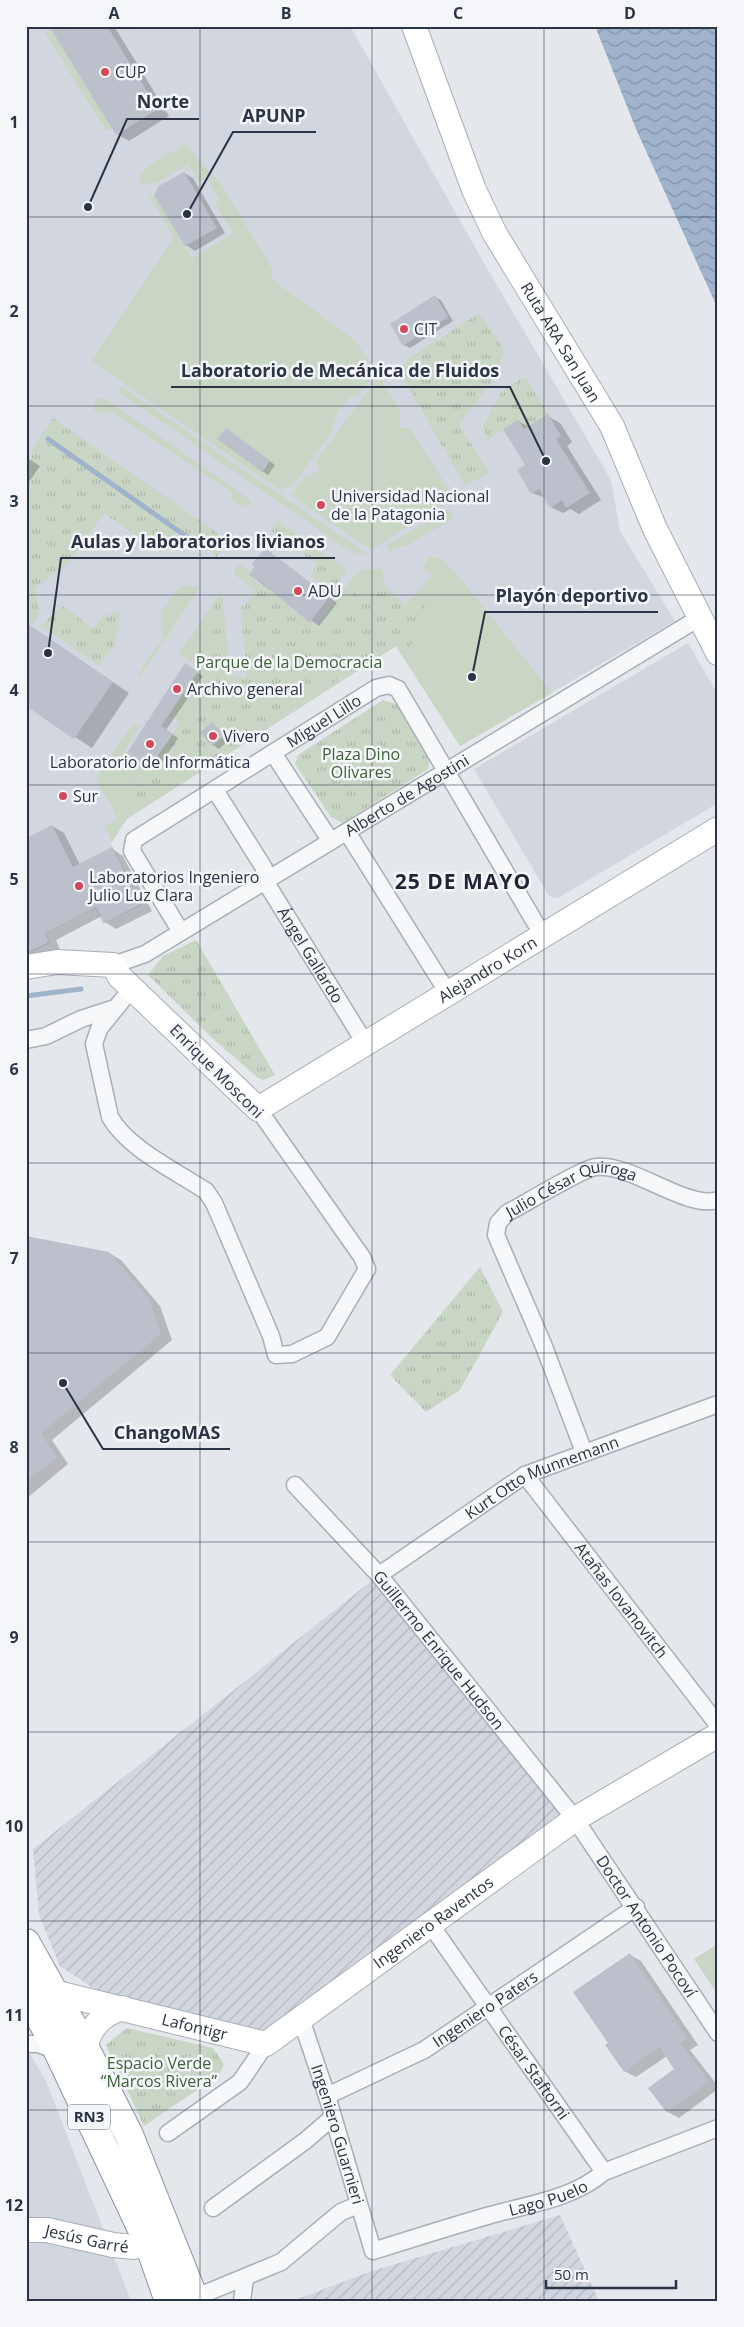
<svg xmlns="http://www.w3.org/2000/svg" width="744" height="2327" viewBox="0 0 744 2327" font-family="'Open Sans',sans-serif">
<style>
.built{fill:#d2d6de}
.industrial{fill:url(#industrial-furrows)}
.green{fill:#c9d6c5}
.park{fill:url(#park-tufts)}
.water{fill:url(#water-waves)}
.shadow{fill:#0003}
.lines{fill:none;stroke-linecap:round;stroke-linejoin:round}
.stream{stroke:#9fb4cc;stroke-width:5}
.building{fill:#bbc0ca}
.street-casing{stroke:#a9aeb7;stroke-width:19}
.secondary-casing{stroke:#a9aeb7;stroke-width:26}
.highway-casing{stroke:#8b94a3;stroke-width:30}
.street{stroke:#f7f8fa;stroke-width:16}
.secondary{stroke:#fff;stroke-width:24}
.highway{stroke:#fff;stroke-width:28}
.grid{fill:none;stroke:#2b3445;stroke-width:1;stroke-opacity:0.55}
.poi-dot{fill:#d1495b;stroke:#f4f6f9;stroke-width:2}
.labels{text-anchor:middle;stroke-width:5;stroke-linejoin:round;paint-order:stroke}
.shield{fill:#f4f6f9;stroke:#676e7b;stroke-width:1}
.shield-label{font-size:15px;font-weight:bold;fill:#2b3445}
.poi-label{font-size:16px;fill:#2b3445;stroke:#f4f6f9;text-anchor:start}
.street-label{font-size:16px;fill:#2b3445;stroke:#f4f6f9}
.park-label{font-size:16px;fill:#3f6138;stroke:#f4f6f9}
.district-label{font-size:21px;font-weight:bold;letter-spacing:1px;fill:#1d2536;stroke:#f4f6f9}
.leader{fill:none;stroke:#2b3445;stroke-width:2}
.callout-dot{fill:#2b3445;stroke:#f4f6f9;stroke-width:2}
.callout-label{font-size:18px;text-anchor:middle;font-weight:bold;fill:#2b3445;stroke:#f4f6f9;stroke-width:5;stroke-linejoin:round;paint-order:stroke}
.neatline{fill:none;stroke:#2b3445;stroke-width:2}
.grid-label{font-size:16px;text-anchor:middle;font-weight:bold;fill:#2b3445}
</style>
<defs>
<pattern id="industrial-furrows" width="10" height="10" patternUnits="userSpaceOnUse" patternTransform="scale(1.25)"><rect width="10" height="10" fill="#d2d6de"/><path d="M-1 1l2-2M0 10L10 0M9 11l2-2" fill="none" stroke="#b4b8c0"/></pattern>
<pattern id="park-tufts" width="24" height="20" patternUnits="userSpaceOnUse" patternTransform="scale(1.25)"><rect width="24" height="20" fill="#c9d6c5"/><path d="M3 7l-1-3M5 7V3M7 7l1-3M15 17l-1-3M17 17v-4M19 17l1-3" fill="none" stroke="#adb8ab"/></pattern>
<pattern id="water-waves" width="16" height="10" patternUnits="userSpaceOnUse" patternTransform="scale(1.25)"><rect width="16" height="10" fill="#9fb4cc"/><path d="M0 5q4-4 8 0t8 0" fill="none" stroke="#8293a7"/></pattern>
</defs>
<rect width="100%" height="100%" fill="#e4e7ec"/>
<g class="built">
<path d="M26,26H350L484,263L611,480L620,531L675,621L460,746L396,646L127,819L111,843L142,905L103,924L95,908L46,933L50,943L26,954Z"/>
<path d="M688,643L718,695V803L558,898L549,896L474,769Z"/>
<path d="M26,2047L46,2081L131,2301H26Z"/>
</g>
<g class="industrial">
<path d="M379,1575L575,1819L266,2044L123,2008L60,1966L39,1915L33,1849Z"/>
<path d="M560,2215L599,2301H292L372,2271Z"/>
</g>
<g class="green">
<path d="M51,29L112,128L106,131L45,33Z"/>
<path d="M185,144L222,185L274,272L270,278L355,340L376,372L360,394L350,397L338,412L329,436L292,486L280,490L91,361L174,238L149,196H155L192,258L233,233L215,203L220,200L207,178L199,182L188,164L156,183L142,184L139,175L147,167Z"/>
<path d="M379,376L400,410V428H410L454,498L374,548L369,549L291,495L305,476L321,471L316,461Z"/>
<path d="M122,387L369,555L359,554L347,549L118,392Z"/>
<path d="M97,398H104L245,496L251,501L250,505L246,508L232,500V493L112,412L96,413L93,408Z"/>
<path d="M449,509L454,518L411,543L389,551L387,545Z"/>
<path d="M436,557L444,561L460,578L552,693L460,746L396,646L127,819L112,841L104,826L118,818L98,783L97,776L133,723L139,728L124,751L149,768L180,723L169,715L198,672L199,667L179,653L221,592L223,602H215L205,623L207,712L182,729L150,774L136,779L139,808L396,643L410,647L406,609L383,585L361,584L328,625L317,630L263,588L249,599L255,589L233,574L239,564L251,572L249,575L252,577L253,575L257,578L254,582L259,586L261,582L317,625L355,575L363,570L382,569L386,587L406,605L433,575L423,567L427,563L426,558Z"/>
<path d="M180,586L200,587L138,680L141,668L162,639L161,612Z"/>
<path d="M718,1944V1995L694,1959Z"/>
</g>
<g class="park">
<path d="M479,313L505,351L492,382L459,424L489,473L465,486L400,373L402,366L408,359Z"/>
<path d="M525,377L548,414L524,429L518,420L488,439L482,428L502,391Z"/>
<path d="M53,418L229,541L217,557L179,529L161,553L104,513L67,565L35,588L40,614L32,625L26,621V473L35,444Z"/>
<path d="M278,521L347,570L332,591L310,575L317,564L271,531Z"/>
<path d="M361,584L383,585L405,609L419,595L427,602L410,648L395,643L139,808L125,785L150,774L182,729L207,712L205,623L215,602H223L231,677L247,676L240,605L244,607L249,599L263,588L317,630L328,625Z"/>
<path d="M61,605L93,628L105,614L109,617L114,611L121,615L114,645L99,666L41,626Z"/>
<path d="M383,700L397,704L430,758L428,769L343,823L331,817L295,764L298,755Z"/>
<path d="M196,940L275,1075L264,1080L258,1078L211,1037L148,975L163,956Z"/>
<path d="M480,1267L503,1312L460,1390L426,1412L390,1375Z"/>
<path d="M127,2028L213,2048L224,2064L219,2075L144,2126L106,2045Z"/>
</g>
<path class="water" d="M595,26H718V309L636,129Z"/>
<g class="shadow">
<path d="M51,26H114L169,116L129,141L117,134Z"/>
<path d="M184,173L193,178L225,233L195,251L186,245L158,200Z"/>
<path d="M435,297L441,300L453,321L410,348L404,345Z"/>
<path d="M548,416L560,423L572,442L567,446L601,500L579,514L570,509L563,513L551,507L546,498L532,493L518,421L529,427Z"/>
<path d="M232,433L275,465L268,475L219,439Z"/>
<path d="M26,457L40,466L26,486Z"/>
<path d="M265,549L337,603L319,626L250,575Z"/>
<path d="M26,623L129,693L92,748L26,705Z"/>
<path d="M191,668L203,676L166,730L178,738L156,771L129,753Z"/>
<path d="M212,724L229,740L219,749L213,745Z"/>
<path d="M52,826L64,833L80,865L112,849L123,856L152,911L116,929L105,922L102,916L56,940L60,949L39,959L27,952Z"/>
<path d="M109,1253L121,1260L160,1306L172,1340L52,1440L68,1464L26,1499V1280Z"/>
<path d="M630,1955L641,1961L698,2045L690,2050L718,2086V2089L679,2118L668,2112L676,2069L667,2056L636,2077L624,2071L610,2043Z"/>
</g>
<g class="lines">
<g class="stream">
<path d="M48,439L197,544"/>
<path d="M26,996L81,989"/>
</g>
</g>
<g class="building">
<path d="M49,26H107L158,109L116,135Z"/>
<path d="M184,172L217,228L185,246L154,195L159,186Z"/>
<path d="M435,295L448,317L403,346L390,324Z"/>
<path d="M548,414L561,436L556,439L590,493L566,508L562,500L550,508L539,489L531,494L517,470L525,465L503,429L518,420L524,429Z"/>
<path d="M226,428L270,461L262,472L217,439Z"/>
<path d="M265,548L329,597L311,621L309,622L261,582L249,575L255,567L252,564Z"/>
<path d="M26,623L113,682L74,739L26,706Z"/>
<path d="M185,663L198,672L161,726L173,734L149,768L127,753Z"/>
<path d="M212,722L224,736L212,746L200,733Z"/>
<path d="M52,825L73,867L112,847L141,904L104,923L96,907L45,933L49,942L26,953V838Z"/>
<path d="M26,1236L109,1252L149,1298L161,1334L41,1433L57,1457L26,1482Z"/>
<path d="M630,1953L687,2038L680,2043L709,2081L667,2113L648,2088L674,2069L660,2047L624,2072L605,2045L608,2043L573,1992Z"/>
</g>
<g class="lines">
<g class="street-casing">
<g id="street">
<path d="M273,753L330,840"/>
<path id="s1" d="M215,790L264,868L265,881L365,1043"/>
<path d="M347,832L448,993"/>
<path id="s2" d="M181,932L132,851L134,840L376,688L389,685L398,689L543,936"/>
<path id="s3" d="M113,965L145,954L699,618"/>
<path d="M132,988L99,1029L94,1044L110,1117C127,1148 176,1171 206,1191L214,1203L271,1336L276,1355L292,1354L327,1337L367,1269L362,1257L258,1109"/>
<path d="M26,1040L46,1036L81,1019L115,1008"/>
<path id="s4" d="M584,1452L543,1344L496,1235L498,1223L507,1213C523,1205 583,1168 596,1167C632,1163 687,1210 718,1200"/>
<path id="s5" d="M525,1475L718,1725"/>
<path id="s6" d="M295,1485L379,1575L575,1819L718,2033"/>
<path id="s7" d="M379,1575L525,1475L718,1404"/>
<path id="s8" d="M430,1924L604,2172"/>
<path id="s9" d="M301,2019L327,2096L373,2251C411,2239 449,2227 487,2216C528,2204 571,2200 604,2172L718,2128"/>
<path d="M26,2044H38L58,2051"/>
<path id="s10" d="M327,2096L424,2050L636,1907"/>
<path d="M168,2133L240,2082L266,2044"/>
<path d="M213,2208L305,2141L333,2117"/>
<path d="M194,2298L281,2262L341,2212L358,2205"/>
<path d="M242,2301L245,2278"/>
</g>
</g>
<g class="secondary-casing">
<g id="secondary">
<path id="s11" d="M414,26L474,190L495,234L612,426L655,529L718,653"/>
<path id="s12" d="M26,967L57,962L113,965L120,977L258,1109L718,829"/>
<path id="s13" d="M53,1992L266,2044L575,1819L718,1735"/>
<path d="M85,2048C90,2027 102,2014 123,2008"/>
<path id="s14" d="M26,2230H47L113,2245L134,2247L166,2238"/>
</g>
</g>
<g class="highway-casing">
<g id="highway">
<path d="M26,1943L85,2048L129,2135L195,2301"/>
<path d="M26,1991L58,2051L149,2244L169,2301"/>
</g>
</g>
<use href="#street" class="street"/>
<use href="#secondary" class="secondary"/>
<use href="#highway" class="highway"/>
</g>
<path class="grid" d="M200,26V2301M372,26V2301M544,26V2301M26,217H718M26,406H718M26,595H718M26,785H718M26,974H718M26,1163H718M26,1353H718M26,1542H718M26,1732H718M26,1921H718M26,2110H718"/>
<g class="poi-dot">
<circle cx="105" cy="72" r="5"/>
<circle cx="404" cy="329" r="5"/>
<circle cx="321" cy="505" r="5"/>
<circle cx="298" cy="591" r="5"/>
<circle cx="177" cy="689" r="5"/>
<circle cx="213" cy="736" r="5"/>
<circle cx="150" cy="744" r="5"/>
<circle cx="63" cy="796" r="5"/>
<circle cx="79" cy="886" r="5"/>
</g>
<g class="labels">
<rect class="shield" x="68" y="2104.5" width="42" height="25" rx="4"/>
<g class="shield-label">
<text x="89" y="2122">RN3</text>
</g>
<g class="poi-label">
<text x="115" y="78">CUP</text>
<text x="414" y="335">CIT</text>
<text x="331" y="502">Universidad Nacional<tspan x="331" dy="18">de la Patagonia</tspan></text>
<text x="308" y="597">ADU</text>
<text x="187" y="695">Archivo general</text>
<text x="223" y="742">Vivero</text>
<text x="150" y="768" text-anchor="middle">Laboratorio de Informática</text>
<text x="73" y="802">Sur</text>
<text x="89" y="883">Laboratorios Ingeniero<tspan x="89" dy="18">Julio Luz Clara</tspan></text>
</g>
<g class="street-label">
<text dy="6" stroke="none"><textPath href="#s11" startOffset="350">Ruta ARA San Juan</textPath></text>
<text dy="6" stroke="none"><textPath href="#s2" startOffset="330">Miguel Lillo</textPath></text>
<text dy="6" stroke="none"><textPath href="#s3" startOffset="340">Alberto de Agostini</textPath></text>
<text dy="6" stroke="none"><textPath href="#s1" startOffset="192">Ángel Gallardo</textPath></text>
<text dy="6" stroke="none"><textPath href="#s12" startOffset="561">Alejandro Korn</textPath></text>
<text transform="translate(217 1071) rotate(45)" y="6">Enrique Mosconi</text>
<text dy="6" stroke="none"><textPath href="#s4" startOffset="331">Julio César Quiroga</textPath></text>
<text dy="6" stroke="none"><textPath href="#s7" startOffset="191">Kurt Otto Munnemann</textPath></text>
<text dy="6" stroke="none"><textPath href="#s5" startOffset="158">Atañas Iovanovitch</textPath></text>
<text dy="6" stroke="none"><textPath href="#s6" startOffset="219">Guillermo Enrique Hudson</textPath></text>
<text dy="6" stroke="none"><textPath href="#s13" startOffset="426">Ingeniero Raventos</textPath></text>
<text dy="6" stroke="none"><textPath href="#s6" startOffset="565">Doctor Antonio Pocoví</textPath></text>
<text dy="6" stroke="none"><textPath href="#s10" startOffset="181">Ingeniero Paters</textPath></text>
<text dy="6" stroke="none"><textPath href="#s13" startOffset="146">Lafontigr</textPath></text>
<text dy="6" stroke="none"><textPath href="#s8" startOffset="181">César Staftorni</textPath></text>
<text dy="6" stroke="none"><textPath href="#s9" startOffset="121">Ingeniero Guarnieri</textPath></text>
<text dy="6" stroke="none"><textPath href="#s9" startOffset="426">Lago Puelo</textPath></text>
<text dy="6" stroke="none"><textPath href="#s14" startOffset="62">Jesús Garré</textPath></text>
</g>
<g class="park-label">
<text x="289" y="668">Parque de la Democracia</text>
<text x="361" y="760">Plaza Dino<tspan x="361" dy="18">Olivares</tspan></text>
<text x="159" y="2069">Espacio Verde<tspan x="159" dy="18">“Marcos Rivera”</tspan></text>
</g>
<g class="district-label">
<text x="463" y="889">25 DE MAYO</text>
</g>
</g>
<path class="leader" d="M88 207L127 119H199M187 214L233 132H316M546 461L510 387H171M48 653L61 558H335M472 677L485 612H658M63 1383L103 1449H230"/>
<g class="callout-dot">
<circle cx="88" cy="207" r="5"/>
<circle cx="187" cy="214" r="5"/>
<circle cx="546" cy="461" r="5"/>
<circle cx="48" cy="653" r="5"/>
<circle cx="472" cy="677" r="5"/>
<circle cx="63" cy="1383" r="5"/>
</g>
<g class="callout-label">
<text x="163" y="108">Norte</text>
<text x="274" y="122">APUNP</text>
<text x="340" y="377">Laboratorio de Mecánica de Fluidos</text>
<text x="198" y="548">Aulas y laboratorios livianos</text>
<text x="572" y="602">Playón deportivo</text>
<text x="167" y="1439">ChangoMAS</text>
</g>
<rect width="744" height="2327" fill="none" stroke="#f4f6f9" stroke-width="55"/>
<path d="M546 2280v8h130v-8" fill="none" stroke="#2b3445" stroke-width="2.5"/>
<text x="554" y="2280" font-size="15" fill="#2b3445" stroke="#f4f6f9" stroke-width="4" paint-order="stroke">50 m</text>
<rect x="28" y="28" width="688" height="2272" class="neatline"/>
<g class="grid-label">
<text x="114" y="19">A</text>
<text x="286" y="19">B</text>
<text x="458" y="19">C</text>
<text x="630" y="19">D</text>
<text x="14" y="128">1</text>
<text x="14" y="317">2</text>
<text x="14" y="507">3</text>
<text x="14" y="696">4</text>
<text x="14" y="885">5</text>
<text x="14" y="1075">6</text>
<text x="14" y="1264">7</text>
<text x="14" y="1453">8</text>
<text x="14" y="1643">9</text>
<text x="14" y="1832">10</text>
<text x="14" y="2021">11</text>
<text x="14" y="2211">12</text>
</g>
</svg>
